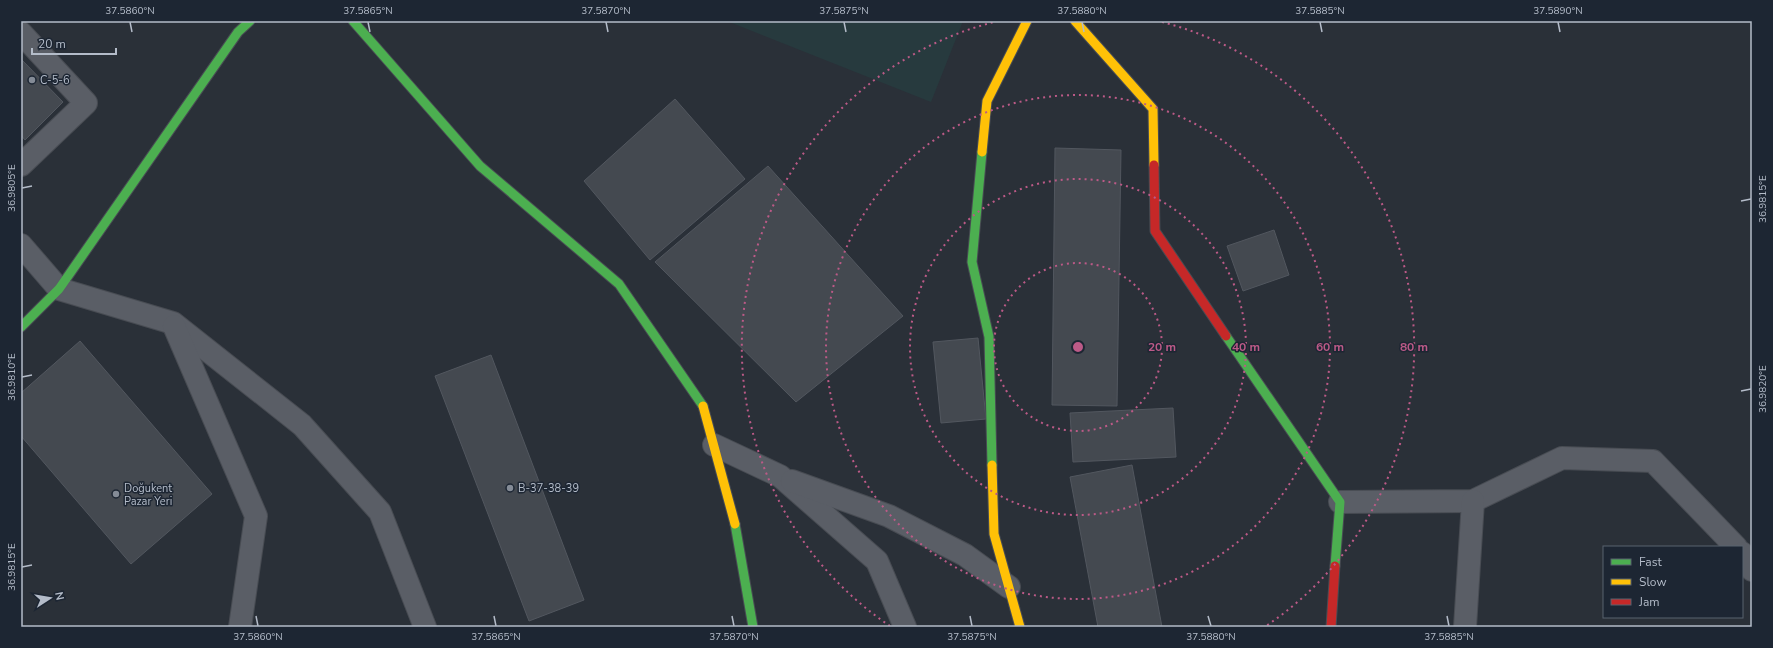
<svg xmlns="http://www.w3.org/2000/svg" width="1773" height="648" viewBox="0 0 1773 648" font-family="'Nunito Sans',sans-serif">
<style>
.green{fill:#273a3e}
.building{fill:#444950;stroke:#52575f}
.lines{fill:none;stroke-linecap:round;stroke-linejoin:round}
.street-casing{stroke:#484c53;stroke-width:24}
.fast-casing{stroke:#484c53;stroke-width:11}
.slow-casing{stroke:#484c53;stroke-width:11}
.jam-casing{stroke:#484c53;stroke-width:11}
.street{stroke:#5a5e66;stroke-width:22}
.fast{stroke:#4caf50;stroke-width:9}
.slow{stroke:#ffc107;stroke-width:9}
.jam{stroke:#c62828;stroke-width:9}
.ticks{fill:none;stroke:#b4bcc9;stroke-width:1.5}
.ring{fill:none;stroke:#bc5a87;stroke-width:2;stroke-dasharray:2 4}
.poi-dot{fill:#848b96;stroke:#1d2633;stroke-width:1.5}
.labels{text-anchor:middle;stroke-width:3;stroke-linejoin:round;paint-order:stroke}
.poi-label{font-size:11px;fill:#b4bcc9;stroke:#1d2633;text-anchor:start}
.centre{fill:#bc5a87;stroke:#1d2633;stroke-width:2}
.ring-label{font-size:12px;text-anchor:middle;font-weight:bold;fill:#bc5a87;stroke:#1d2633;stroke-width:3;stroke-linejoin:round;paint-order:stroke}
.neatline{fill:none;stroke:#b4bcc9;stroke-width:1.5}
.ticks-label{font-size:10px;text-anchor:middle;fill:#b4bcc9}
</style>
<rect width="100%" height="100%" fill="#2a3038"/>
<path class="green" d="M727,21H963L931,102Z"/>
<g class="building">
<path d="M21,59L63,102L25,140L21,135Z"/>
<path d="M675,99L745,179L650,260L584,181Z"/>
<path d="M1055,148L1121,150L1117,406L1052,405Z"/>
<path d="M768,166L903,316L796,402L655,262Z"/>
<path d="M1274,230L1289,275L1243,291L1227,246Z"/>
<path d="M978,338L986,419L941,423L933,342Z"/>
<path d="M80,341L212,494L131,564L21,436V393Z"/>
<path d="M491,355L584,600L529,621L435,376Z"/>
<path d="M1173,408L1176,457L1073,462L1070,413Z"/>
<path d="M1132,465L1162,627H1098L1070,477Z"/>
</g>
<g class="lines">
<g class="street-casing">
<g id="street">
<path d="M21,33L86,103L21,165"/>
<path d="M21,245L59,289L173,323L302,425L380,512L425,627"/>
<path d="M174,326L256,516L240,627"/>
<path d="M714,445L780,476L877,561L905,627"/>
<path d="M792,481L889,516L965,555L1009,587"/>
<path d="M1340,502L1473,501L1562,458L1653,461L1736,547"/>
<path d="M1742,553L1752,570"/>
<path d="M1465,627L1473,501"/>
</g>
</g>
<g class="fast-casing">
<g id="fast">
<path d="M353,21L480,166L619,284L703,406"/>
<path d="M982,152L972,262L989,337L992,465"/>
<path d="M21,327L59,289L238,32L250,21"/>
<path d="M1226,336L1340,502L1335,566"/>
<path d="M735,524L753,627"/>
</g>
</g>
<g class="slow-casing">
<g id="slow">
<path d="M1075,21L1153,109L1154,165"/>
<path d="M982,152L987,101L1027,21"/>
<path d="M703,406L735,524"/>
<path d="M992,465L994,534L1020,627"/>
</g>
</g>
<g class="jam-casing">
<g id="jam">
<path d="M1154,165L1155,231L1226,336"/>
<path d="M1331,627L1335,566"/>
</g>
</g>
<use href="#street" class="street"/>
<use href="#fast" class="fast"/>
<use href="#slow" class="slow"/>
<use href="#jam" class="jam"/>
</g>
<path class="ticks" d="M130,22L132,32M368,22L370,32M606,22L608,32M844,22L846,32M1082,22L1084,32M1320,22L1322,32M1558,22L1560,32M22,188L32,186M1741,201L1751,199M22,377L32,375M1741,391L1751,389M22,567L32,565M256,616L258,626M494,616L496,626M732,616L734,626M970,616L972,626M1208,616L1211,626M1447,616L1449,626"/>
<g class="ring">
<circle cx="1078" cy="347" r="84"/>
<circle cx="1078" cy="347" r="168"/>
<circle cx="1078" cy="347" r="252"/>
<path d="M890 626A336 336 0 0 1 994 22M1162 22A336 336 0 0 1 1266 626"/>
</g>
<g class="poi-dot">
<circle cx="32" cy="80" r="4"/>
<circle cx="510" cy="488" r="4"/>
<circle cx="116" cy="494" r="4"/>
</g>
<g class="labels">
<g class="poi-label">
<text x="40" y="84">C-5-6</text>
<text x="124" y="492">Doğukent<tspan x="124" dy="13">Pazar Yeri</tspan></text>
<text x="518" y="492">B-37-38-39</text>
</g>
</g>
<circle cx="1078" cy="347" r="6" class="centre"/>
<g class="ring-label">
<text x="1162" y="351">20 m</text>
<text x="1246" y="351">40 m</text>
<text x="1330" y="351">60 m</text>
<text x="1414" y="351">80 m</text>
</g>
<rect width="1773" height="648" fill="none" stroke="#1d2633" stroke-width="44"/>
<rect x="1603" y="546" width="140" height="72" fill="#1d2633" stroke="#59626f"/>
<rect x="1611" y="559" width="20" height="6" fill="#4caf50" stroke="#59626f"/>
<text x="1639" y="566" font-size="12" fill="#b4bcc9">Fast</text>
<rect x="1611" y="579" width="20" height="6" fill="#ffc107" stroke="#59626f"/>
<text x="1639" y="586" font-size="12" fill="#b4bcc9">Slow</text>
<rect x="1611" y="599" width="20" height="6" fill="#c62828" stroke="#59626f"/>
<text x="1639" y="606" font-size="12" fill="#b4bcc9">Jam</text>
<g transform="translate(50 598) rotate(78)" stroke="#1d2633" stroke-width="3" paint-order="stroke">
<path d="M0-3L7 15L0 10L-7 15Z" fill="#b4bcc9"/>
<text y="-6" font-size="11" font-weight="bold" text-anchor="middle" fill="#b4bcc9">N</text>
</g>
<path d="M32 48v6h84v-6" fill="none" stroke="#b4bcc9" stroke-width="2"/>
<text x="38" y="48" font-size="12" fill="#b4bcc9" stroke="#1d2633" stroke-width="3" paint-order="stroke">20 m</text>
<rect x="22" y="22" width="1729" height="604" class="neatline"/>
<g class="ticks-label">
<text x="130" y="14">37.5860°N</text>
<text x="368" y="14">37.5865°N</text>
<text x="606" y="14">37.5870°N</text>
<text x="844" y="14">37.5875°N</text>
<text x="1082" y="14">37.5880°N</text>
<text x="1320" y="14">37.5885°N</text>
<text x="1558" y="14">37.5890°N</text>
<text transform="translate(11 188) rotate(-90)" y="4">36.9805°E</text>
<text transform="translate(1762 199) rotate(-90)" y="4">36.9815°E</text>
<text transform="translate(11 377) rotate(-90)" y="4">36.9810°E</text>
<text transform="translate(1762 389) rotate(-90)" y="4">36.9820°E</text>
<text transform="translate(11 567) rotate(-90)" y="4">36.9815°E</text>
<text x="258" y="640">37.5860°N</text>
<text x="496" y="640">37.5865°N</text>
<text x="734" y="640">37.5870°N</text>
<text x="972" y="640">37.5875°N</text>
<text x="1211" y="640">37.5880°N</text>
<text x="1449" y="640">37.5885°N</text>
</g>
</svg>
